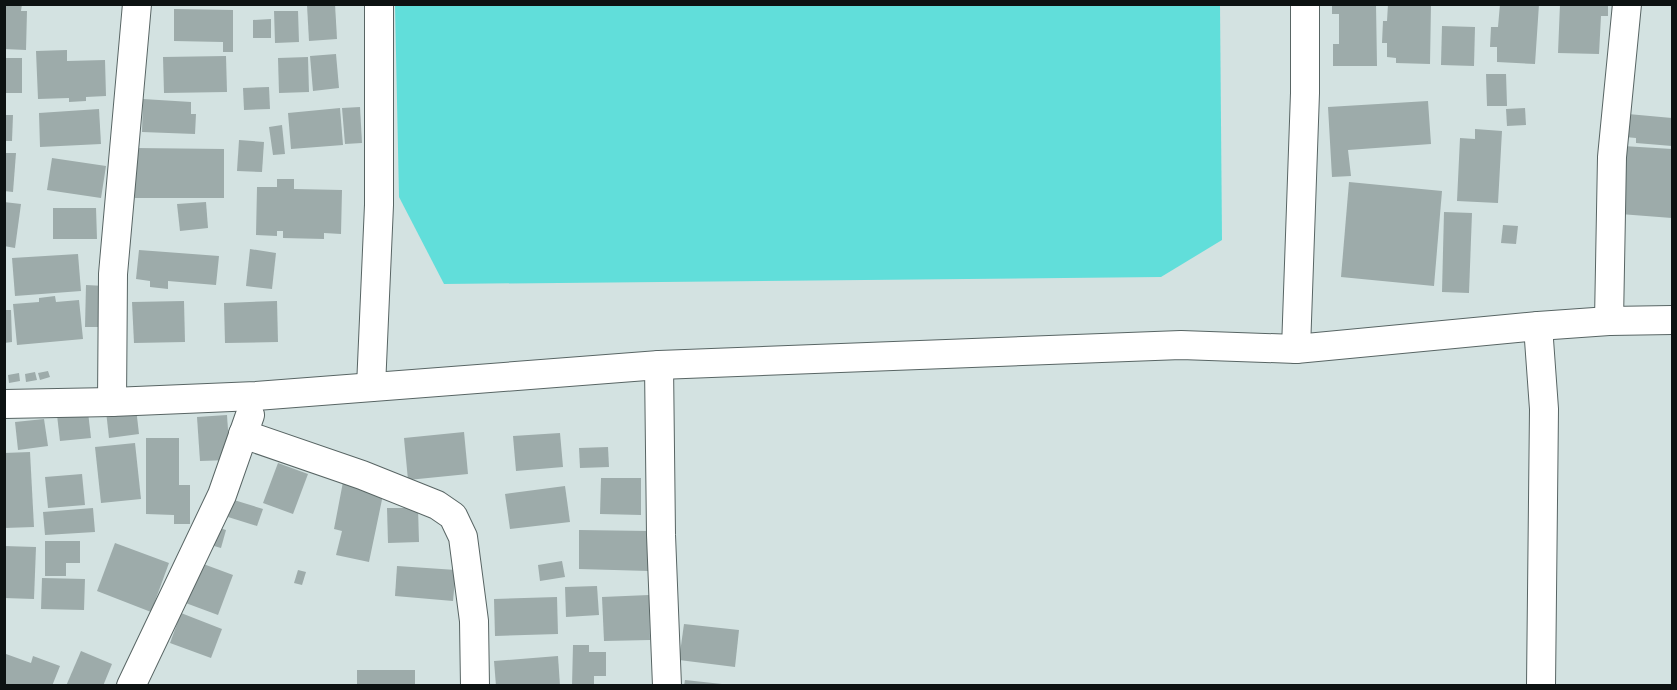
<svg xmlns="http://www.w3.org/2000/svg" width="1677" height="690" viewBox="0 0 1677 690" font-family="'Work Sans',sans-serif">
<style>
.water{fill:#61deda}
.building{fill:#9dabaa}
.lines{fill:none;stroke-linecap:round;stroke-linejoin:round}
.minor-casing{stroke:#586564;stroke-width:30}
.minor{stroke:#fff;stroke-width:28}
</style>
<rect width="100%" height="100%" fill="#d3e2e1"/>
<path class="water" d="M395,5H1220L1222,240L1161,277L444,284L399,197Z"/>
<g class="building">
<path d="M4,4H22L21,11H27L26,50L4,49Z"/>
<path d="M335,4L337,39L309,41L307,5Z"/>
<path d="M1332,4H1376L1377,66H1333V44H1339V14H1332Z"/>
<path d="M1388,4H1431L1430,64L1396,63V58L1387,57V43H1382L1383,21H1387Z"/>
<path d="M1500,4H1539L1535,64L1497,62V47H1490L1491,27H1498Z"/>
<path d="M1560,4H1608V16H1601L1599,54L1558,53Z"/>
<path d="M174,9L233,10V52H223V42L174,41Z"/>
<path d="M274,11H298L299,42L275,43Z"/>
<path d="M271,19V38H253V20Z"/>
<path d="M1442,26L1475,27L1474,66L1441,65Z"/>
<path d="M67,50V61L105,60L106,96L86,97V101L69,102V98L38,99L36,51Z"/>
<path d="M336,54L339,88L313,91L310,56Z"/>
<path d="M226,56L227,92L164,93L163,57Z"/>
<path d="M308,57L309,92L279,93L278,58Z"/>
<rect x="4" y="58" width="18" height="35"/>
<path d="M1486,74H1506L1507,106H1487Z"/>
<path d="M269,87L270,109L244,110L243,88Z"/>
<path d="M143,99L191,102V114H196L195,134L142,132Z"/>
<path d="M1428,101L1431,144L1348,150L1351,176L1332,177L1328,107Z"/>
<path d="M360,107L362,143L345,144L342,108Z"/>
<path d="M340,108L343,145L291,149L288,113Z"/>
<path d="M1525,108L1526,125L1507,126L1506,109Z"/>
<path d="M99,109L101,144L40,147L39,113Z"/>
<path d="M1628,114L1672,118V146L1636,143V138L1625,137Z"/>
<path d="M4,115H13L12,141H4Z"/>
<path d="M282,125L285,154L273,155L269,127Z"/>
<path d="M1475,129L1502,131L1498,203L1457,201L1460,138L1475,139Z"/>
<path d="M239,140L264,142L262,172L237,171Z"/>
<path d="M1623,146L1672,149V218L1620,214Z"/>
<path d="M135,148L224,149V198H135Z"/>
<path d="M4,153H16L13,192L4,191Z"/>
<path d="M52,158L106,166L101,198L47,190Z"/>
<path d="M277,179H294V189L342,190L341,234L324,233V239L283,238V231H277V236L256,235L257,187H277Z"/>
<path d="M1349,182L1442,191L1434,286L1341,277Z"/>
<path d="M4,202L21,204L15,248L4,246Z"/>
<path d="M206,202L208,228L180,231L177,204Z"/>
<path d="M53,208H96L97,239H53Z"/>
<path d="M1444,212L1472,213L1469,293L1442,292Z"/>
<path d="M1503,225L1518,226L1516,244L1501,243Z"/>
<path d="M250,249L276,253L272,289L246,286Z"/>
<path d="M139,250L219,256L216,285L168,281V289L150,287V281L136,279Z"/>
<path d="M78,254L81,291L15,296L12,258Z"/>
<path d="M86,285L105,286L103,327H85Z"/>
<path d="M55,296L56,302L79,300L83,339L17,345L13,304L39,302V298Z"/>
<path d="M184,301L185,342L134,343L132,302Z"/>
<path d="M277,301L278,342L225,343L224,303Z"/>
<path d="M4,310H11L12,342L4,343Z"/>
<path d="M48,371L50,377L40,380L38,373Z"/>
<path d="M35,372L37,380L26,382L25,374Z"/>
<path d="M19,373L20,381L9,383L8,375Z"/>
<path d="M136,408L139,434L109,438L106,411Z"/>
<path d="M88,412L91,438L60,441L57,415Z"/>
<path d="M227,415L230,460L200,461L197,417Z"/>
<path d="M44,419L48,446L18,450L15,422Z"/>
<path d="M464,432L468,474L408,480L404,438Z"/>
<path d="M560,433L563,467L516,471L513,436Z"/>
<path d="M146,438H179V485H190V524H174V515L146,514Z"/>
<path d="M135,443L141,499L101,503L95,447Z"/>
<path d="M608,447L609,467L580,468L579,448Z"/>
<path d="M30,452L34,527L4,528V453Z"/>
<path d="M278,463L308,474L293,514L263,503Z"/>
<path d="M82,474L85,505L48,508L45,477Z"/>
<path d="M601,478H641V515L600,514Z"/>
<path d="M343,482L384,490L369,562L336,555L342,531L334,529Z"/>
<path d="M565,486L570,522L510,529L505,494Z"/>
<path d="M234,500L263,509L257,526L228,517Z"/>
<path d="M93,508L95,532L45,535L43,512Z"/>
<path d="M387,508H418L419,542L388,543Z"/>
<path d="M213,526L226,530L221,548L207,544Z"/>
<path d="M579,530L650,531L649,571L579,569Z"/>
<path d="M45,541H80V563H66V576H45Z"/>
<path d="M115,543L169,563L151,612L97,591Z"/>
<path d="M4,546L36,547L34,599L4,598Z"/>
<path d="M562,561L565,577L540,581L538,565Z"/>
<path d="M198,562L233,575L218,615L183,602Z"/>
<path d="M397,566L456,570L453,601L395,596Z"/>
<path d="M298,570L306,572L302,585L294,583Z"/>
<path d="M42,578L85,579L84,610L41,609Z"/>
<path d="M597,586L599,615L566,617L565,587Z"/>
<path d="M649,595L650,640L604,641L602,597Z"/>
<path d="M557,597L558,634L495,636L494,599Z"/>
<path d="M181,613L222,629L211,658L170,643Z"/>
<path d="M684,624L739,630L735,667L679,660Z"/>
<path d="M573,645H589V652H606V676H594V686H572Z"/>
<path d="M81,651L112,664L103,686H66Z"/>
<path d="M6,654L31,663L33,656L60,666L52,686H4Z"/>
<path d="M558,656L560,686H496L494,661Z"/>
<rect x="357" y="670" width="58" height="16"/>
<path d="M685,680L722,684V686H684Z"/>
</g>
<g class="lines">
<g class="minor-casing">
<g id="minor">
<path d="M1609,321L1612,157L1627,4"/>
<path d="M1538,326L1544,409L1541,686"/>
<path d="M1296,349L1305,93V4"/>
<path d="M659,365L661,535L667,686"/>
<path d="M371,387L379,205V4"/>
<path d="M112,402L113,274L137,4"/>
<path d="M4,404L112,402L256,396L659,365L1181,345L1296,349L1538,326L1609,321L1672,320"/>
<path d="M243,434L362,475L437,505L453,516L463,537L474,621L475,686"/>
<path d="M131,686L222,495L250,415"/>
</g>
</g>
<use href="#minor" class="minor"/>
</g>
<rect width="1677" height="690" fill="none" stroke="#0d1212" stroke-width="12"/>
</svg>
